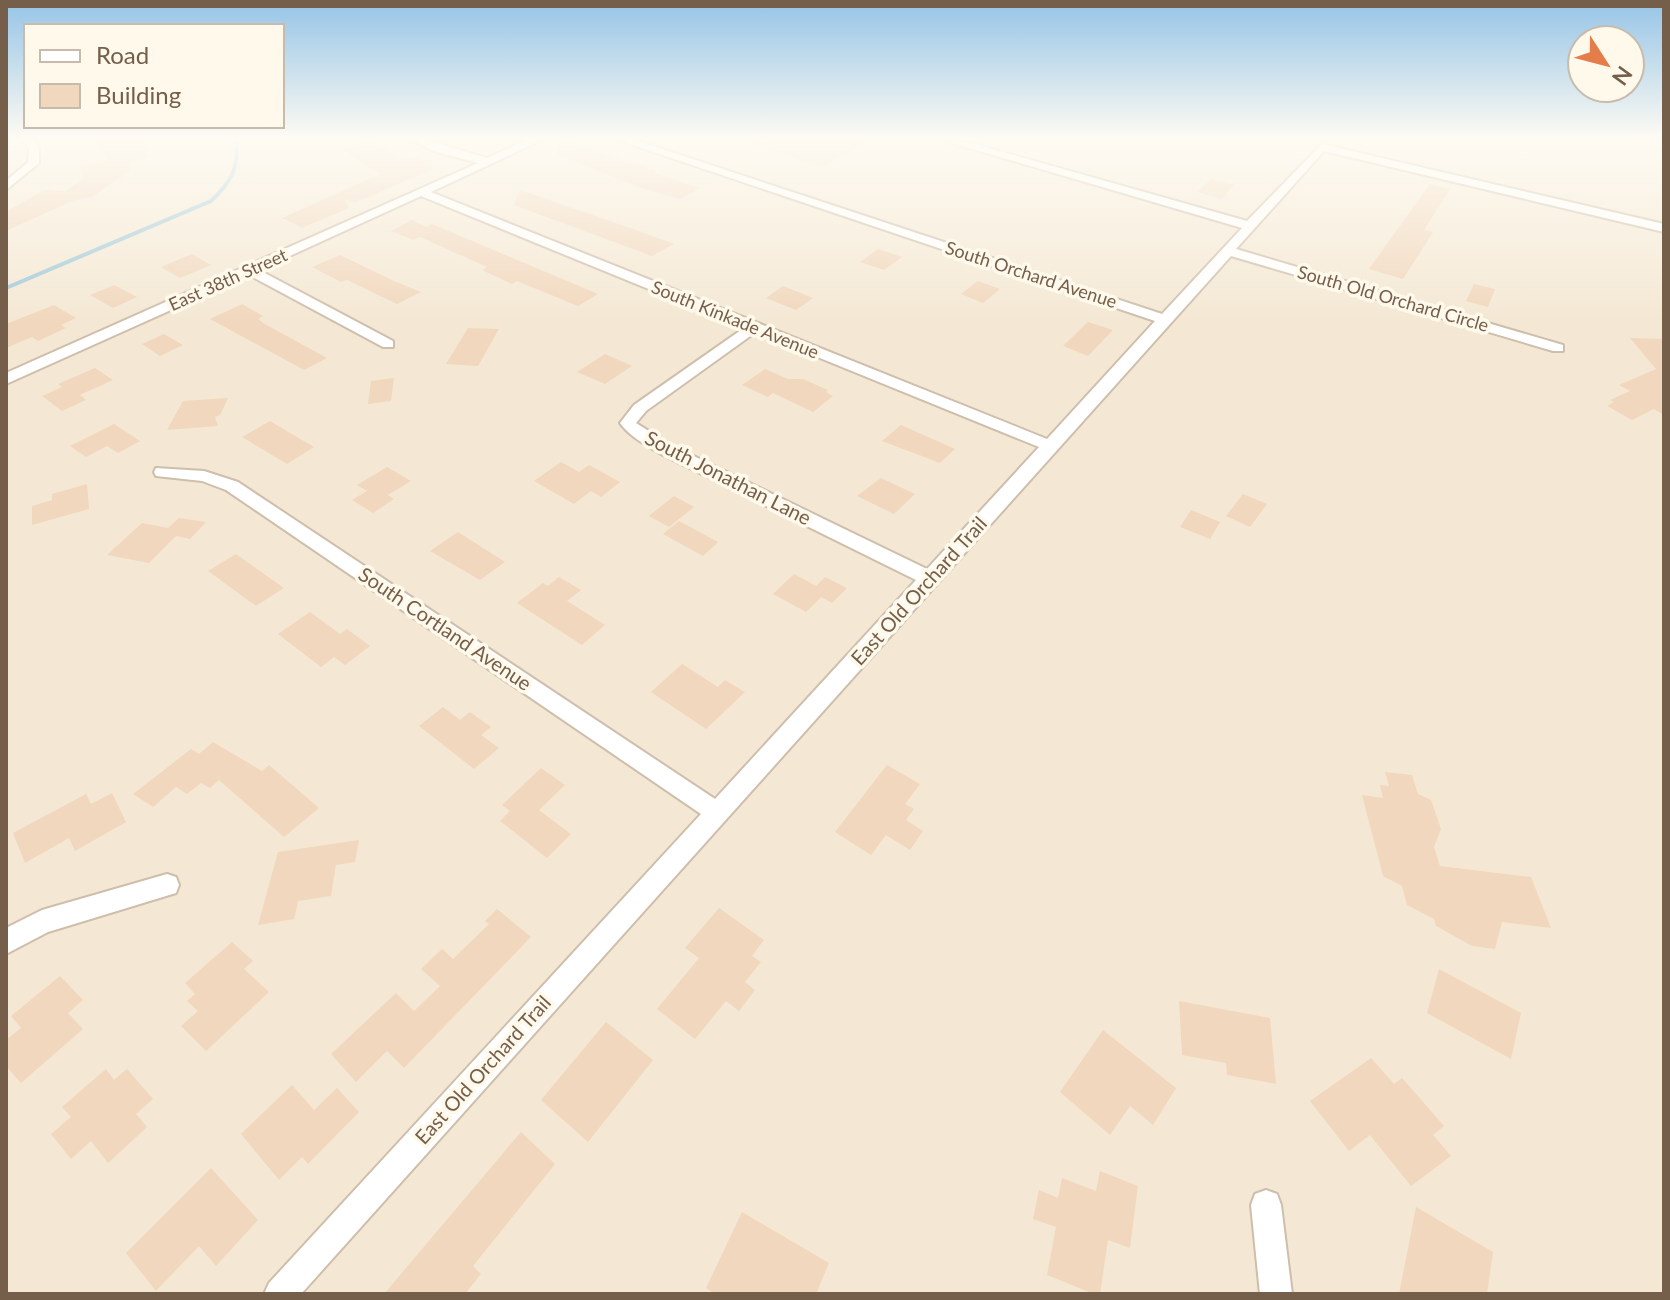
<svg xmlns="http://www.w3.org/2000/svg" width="1670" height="1300" viewBox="0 0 1670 1300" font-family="Lato,sans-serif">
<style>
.residential{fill:#f4e8d4}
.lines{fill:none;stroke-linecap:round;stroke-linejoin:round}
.stream{stroke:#a0c9d7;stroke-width:4}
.building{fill:#f1d7bd}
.street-casing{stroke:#cebeac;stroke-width:4}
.street{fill:#fff;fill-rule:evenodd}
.labels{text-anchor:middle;stroke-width:7;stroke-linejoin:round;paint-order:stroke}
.far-street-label{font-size:18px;fill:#755e4a;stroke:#fff9ec}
.street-label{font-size:20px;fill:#755e4a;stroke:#fff9ec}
</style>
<rect width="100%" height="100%" fill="#fcf6e5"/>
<rect class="residential" x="6" y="140" width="1658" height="1154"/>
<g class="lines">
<path class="stream" d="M6,288L211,201C231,182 239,169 236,140"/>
</g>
<g class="building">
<path d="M93,140H141L148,158L128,162L131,170L92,197L72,201L6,231V212L45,190L65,191L84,178L80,166L109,159Z"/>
<path d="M371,140L402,159L420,157L423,163L435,168L355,203L345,199L349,208L302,228L282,218L380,174L342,150Z"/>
<path d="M561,140L657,171L654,173L700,188L680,199L644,189L556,154Z"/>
<path d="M751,140H870L823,167L751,144Z"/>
<path d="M1211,179L1234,184L1222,199L1197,192Z"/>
<path d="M1430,184L1450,189L1424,230L1433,232L1403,279L1369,269Z"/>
<path d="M520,190L636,230L674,244L652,256L514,205Z"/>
<path d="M412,220L426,227L432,224L598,294L578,306L517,281L512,284L482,270L487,267L420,237L413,240L391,231Z"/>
<path d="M878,249L902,257L884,270L860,262Z"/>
<path d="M192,254L211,265L180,278L161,267Z"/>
<path d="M340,255L394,281L421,292L397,304L347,280L341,282L312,267Z"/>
<path d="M978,281L1000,289L983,303L961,294Z"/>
<path d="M1474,284L1495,289L1488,307L1466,301Z"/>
<path d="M114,285L137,297L113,308L90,295Z"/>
<path d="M783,286L813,298L796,310L766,298Z"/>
<path d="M242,304L263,316L258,319L263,323L327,358L304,370L210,319Z"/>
<path d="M54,305L76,318L61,325L66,328L38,341L32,337L6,348V324Z"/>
<path d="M1088,322L1113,330L1088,356L1063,346Z"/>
<path d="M468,328L499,329L478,366L446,364Z"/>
<path d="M164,334L183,345L160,356L142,344Z"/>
<path d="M1630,338L1664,339V415L1654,409L1632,420L1607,406L1614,402L1610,400L1630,391L1619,385L1656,369Z"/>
<path d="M605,354L632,366L605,384L577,372Z"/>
<path d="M95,368L113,380L80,395L86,400L62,411L42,396L62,387L58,384Z"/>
<path d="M765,369L788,379H803L828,390L826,392L833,396L813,412L773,393L768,397L742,385Z"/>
<path d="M394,378L391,401L368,404L371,381Z"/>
<path d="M228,398L220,415L215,417L218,426L167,430L183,401Z"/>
<path d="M270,421L314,447L287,464L242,437Z"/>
<path d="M114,424L140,441L118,453L107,446L86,457L70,446Z"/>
<path d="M901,425L955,449L940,463L882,441Z"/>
<path d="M561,462L579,472L589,465L620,482L601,497L591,491L574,504L534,481Z"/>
<path d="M387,467L411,481L388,495L394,499L373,513L352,500L367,491L357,485Z"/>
<path d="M881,478L915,494L894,514L857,496Z"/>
<path d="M87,484L89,509L32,525V506L52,500V494Z"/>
<path d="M1243,494L1267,504L1250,527L1226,516Z"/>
<path d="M674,496L694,507L669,527L649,516Z"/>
<path d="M1191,510L1220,522L1210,539L1180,527Z"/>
<path d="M179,518L206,522L190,539L176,536L149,563L107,555L142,523L168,528Z"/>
<path d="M679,521L718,542L703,556L663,534Z"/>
<path d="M458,532L505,562L480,580L430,551Z"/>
<path d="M236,554L284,588L256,606L208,571Z"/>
<path d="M794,574L816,586L825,577L847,588L832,603L821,597L806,612L773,594Z"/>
<path d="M559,577L581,590L567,601L605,625L582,645L517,603L543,583L548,586Z"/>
<path d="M310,612L340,634L347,629L370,646L345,665L334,657L321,667L278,634Z"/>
<path d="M682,664L718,687L725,680L745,692L706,729L651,692Z"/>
<path d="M443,707L460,720L470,712L491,727L481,735L499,748L474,769L419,726Z"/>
<path d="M213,742L262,771L269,765L319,808L284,837L219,780L210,788L201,783L187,794L176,787L153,807L133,794L191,749L199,754Z"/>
<path d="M887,765L920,784L905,804L914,809L906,820L923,831L910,850L886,835L871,855L835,832Z"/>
<path d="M541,768L565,785L539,810L571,834L547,858L500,821L510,811L502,805Z"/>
<path d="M1385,772L1412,775L1418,794L1431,800L1441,829L1434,847L1440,866L1531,877L1551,928L1502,922L1495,949L1472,946L1436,926L1434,919L1407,905L1402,886L1383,876L1362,795L1383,798L1380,785L1389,786Z"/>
<path d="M112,793L126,822L75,851L69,838L25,863L13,833L86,794L91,804Z"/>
<path d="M359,840L355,862L336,865L331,896L298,901L294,919L258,925L278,852Z"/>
<path d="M719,908L764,940L752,956L761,962L745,982L755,990L739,1011L726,1001L695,1039L657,1009L699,958L685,948Z"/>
<path d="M497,909L531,937L404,1068L387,1051L356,1082L331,1054L396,993L414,1011L440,986L421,969L442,949L453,959L489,924L485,921Z"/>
<path d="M232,942L253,961L244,969L269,992L206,1051L181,1026L198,1011L187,1001L195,994L185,983Z"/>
<path d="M1439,969L1521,1013L1511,1059L1427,1013Z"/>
<path d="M60,976L83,1000L68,1013L83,1029L21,1083L6,1066V1040L21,1028L11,1016Z"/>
<path d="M1179,1001L1270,1018L1276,1084L1227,1075L1226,1063L1182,1055Z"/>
<path d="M606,1022L653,1060L588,1142L541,1100Z"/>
<path d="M1103,1030L1176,1088L1153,1125L1130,1106L1110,1135L1060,1092Z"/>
<path d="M1371,1058L1394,1084L1402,1078L1444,1126L1433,1135L1451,1156L1411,1186L1370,1135L1349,1151L1310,1101Z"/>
<path d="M106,1069L114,1080L127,1069L153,1099L136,1114L147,1127L108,1163L91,1141L71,1159L51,1134L71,1117L62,1107Z"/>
<path d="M292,1085L314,1110L337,1088L359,1112L308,1164L302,1157L279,1180L241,1134Z"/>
<path d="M521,1132L555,1164L473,1266L481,1274L465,1294H384Z"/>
<path d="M211,1168L258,1220L216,1266L199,1246L156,1291L126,1253Z"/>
<path d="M1100,1171L1138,1186L1130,1248L1108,1240L1100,1294H1094L1047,1275L1056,1227L1033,1219L1039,1190L1058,1198L1062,1178L1096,1191Z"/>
<path d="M1416,1207L1493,1252L1487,1294H1399Z"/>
<path d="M742,1212L829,1263L816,1294H715L706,1288Z"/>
</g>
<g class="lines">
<g class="street-casing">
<g id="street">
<path d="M22,140H33L39,147V163L6,190V181L28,162L29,149Z"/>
<path d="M412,140H427L487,158L527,140H542L431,192L1047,439L1155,321L618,140H635L1162,314L1242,228L942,140H960L1247,221L1322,144L1664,224V232L1324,151L1236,249L1563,345V351H1553L1231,256L301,1294H264L269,1283L701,814L226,490L202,481L156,476L154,472L156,468L204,471L238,482L715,799L916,580L659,453C645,444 630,437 620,423L634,405L744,328L421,196L259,270L393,341V347H383L249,275L6,384V373L478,163L433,151ZM756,332L1039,447L927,569L671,445L636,423L646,411Z"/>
<path d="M167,874L176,877L179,885L176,893L48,932L6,954V928L42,910Z"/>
<path d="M1266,1190L1277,1194L1281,1205L1292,1294H1260L1251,1205L1255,1194Z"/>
</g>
</g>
<use href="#street" class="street"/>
</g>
<linearGradient id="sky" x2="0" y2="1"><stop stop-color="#95c4e7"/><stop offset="0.43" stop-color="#fefbf3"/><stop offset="1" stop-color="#fefbf3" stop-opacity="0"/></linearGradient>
<rect width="1670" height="322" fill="url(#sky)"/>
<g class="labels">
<g class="far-street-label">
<text transform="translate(1031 275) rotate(18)" y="6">South Orchard Avenue</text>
<text transform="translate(228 280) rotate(-24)" y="6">East 38th Street</text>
<text transform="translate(1393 299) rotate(16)" y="6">South Old Orchard Circle</text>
<text transform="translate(735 320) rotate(22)" y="6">South Kinkade Avenue</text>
</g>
<g class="street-label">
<text transform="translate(728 478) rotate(27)" y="7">South Jonathan Lane</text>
<text transform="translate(919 591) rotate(-48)" y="7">East Old Orchard Trail</text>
<text transform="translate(445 629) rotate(34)" y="7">South Cortland Avenue</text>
<text transform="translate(483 1070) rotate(-48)" y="7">East Old Orchard Trail</text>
</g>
</g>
<rect width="1670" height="1300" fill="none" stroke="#755e4a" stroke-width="16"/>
<rect x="24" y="24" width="260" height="104" fill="#fff9ec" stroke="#c8bbab" stroke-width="2"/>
<rect x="40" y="50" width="40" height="12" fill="#ffffff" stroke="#c8bbab" stroke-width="2"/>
<text x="96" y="64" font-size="24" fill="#755e4a">Road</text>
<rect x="40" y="84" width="40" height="24" fill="#f1d7bd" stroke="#c8bbab" stroke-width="2"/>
<text x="96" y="104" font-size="24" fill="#755e4a">Building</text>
<g transform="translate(1606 64) rotate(126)"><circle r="38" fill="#fff9ec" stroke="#c8bbab" stroke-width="2"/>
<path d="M0-6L14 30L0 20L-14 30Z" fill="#e57d4b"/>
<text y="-12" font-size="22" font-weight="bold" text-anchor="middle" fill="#755e4a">N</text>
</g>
</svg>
